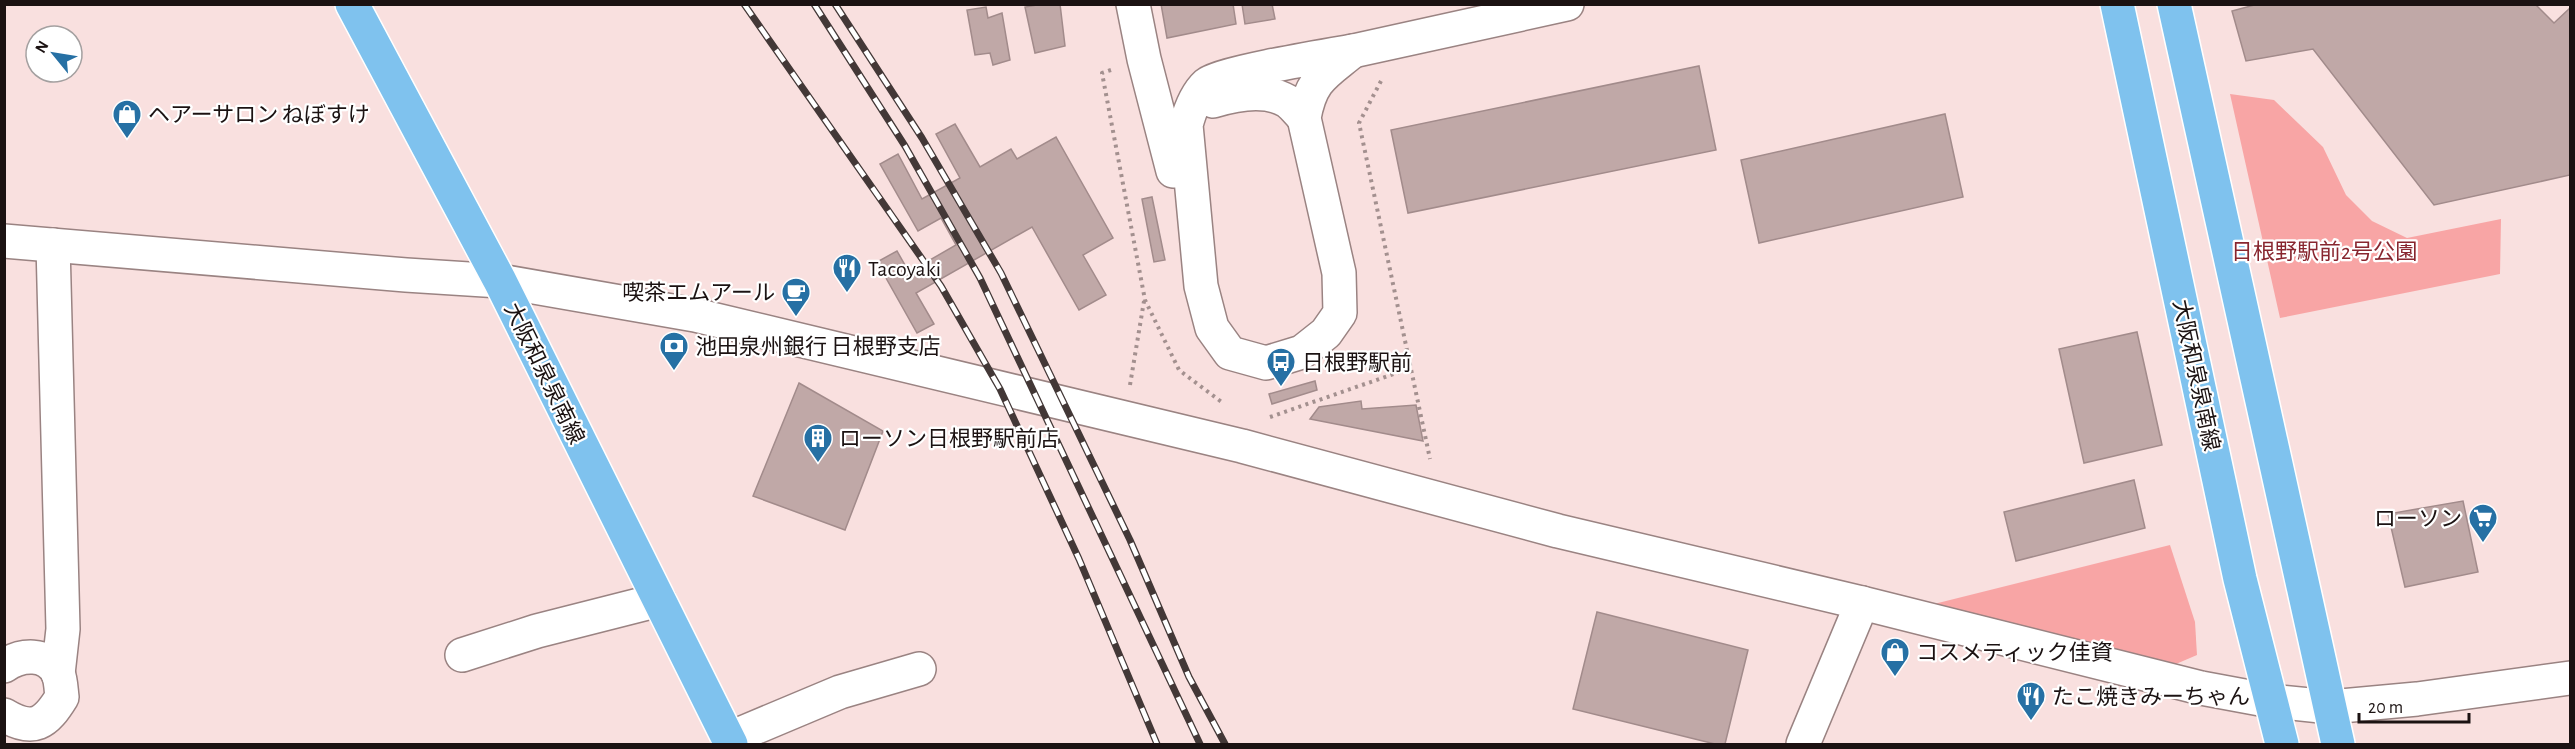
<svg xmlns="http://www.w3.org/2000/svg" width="2575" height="749" viewBox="0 0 2575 749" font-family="'Alegreya Sans','Noto Sans JP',sans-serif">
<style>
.green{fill:#f8a5a5}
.building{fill:#c0a8a7;stroke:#a28b8b;stroke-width:1.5}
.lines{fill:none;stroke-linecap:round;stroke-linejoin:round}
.minor-casing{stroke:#9a8382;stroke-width:36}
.tertiary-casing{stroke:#9a8382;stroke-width:36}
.primary-casing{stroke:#fff;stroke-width:36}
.path{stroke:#a3908f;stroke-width:4;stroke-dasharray:3 4.5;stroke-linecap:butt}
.minor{stroke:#fff;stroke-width:33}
.tertiary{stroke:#fff;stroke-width:33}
.primary{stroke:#7fc2ee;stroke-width:33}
.rail-casing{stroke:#433837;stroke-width:7}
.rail{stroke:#fff;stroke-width:4.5;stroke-dasharray:14;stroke-linecap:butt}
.labels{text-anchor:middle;stroke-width:4.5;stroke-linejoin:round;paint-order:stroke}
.poi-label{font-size:22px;fill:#1b1212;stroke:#fff;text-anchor:start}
.park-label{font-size:22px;fill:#88262f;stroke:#fff}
.street-label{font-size:22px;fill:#1b1212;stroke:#fff}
</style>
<rect width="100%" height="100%" fill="#f9e0df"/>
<g class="green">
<path d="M2230,94L2274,100L2323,147L2346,195L2372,221L2407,238L2501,219L2500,274L2280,318Z"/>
<path d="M2170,545L2195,622L2197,655L2162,670L1926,606Z"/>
</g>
<g class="building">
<path d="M1043,4H1060L1065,46L1035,53L1025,7Z"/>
<path d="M1161,4H1233L1236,24L1167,38Z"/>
<path d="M1242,4H1272L1275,19L1245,24Z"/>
<path d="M2535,4L2554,23L2570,8V175L2434,205L2313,49L2246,61L2232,11L2258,4Z"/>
<path d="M986,7L988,18L1002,13L1010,60L993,65L990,53L975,55L967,10Z"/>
<path d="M1699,66L1716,150L1408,213L1391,130Z"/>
<path d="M1945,114L1963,197L1759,243L1741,160Z"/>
<path d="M955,124L980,167L1011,149L1017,159L1056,137L1113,238L1083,255L1106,295L1079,310L1032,227L916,293L934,324L917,333L877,262L897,251L909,272L956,245L941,218L918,231L880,164L898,154L922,199L960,178L936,134Z"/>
<path d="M1152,197L1165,260L1154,262L1142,199Z"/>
<path d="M2137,332L2162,445L2084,463L2059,349Z"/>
<path d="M1315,381L1317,390L1272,404L1269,394Z"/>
<path d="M799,383L883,431L845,530L753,496Z"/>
<path d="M1361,401L1362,409L1416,405L1423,441L1310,419L1319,407Z"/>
<path d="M2134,480L2145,528L2016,561L2004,512Z"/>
<path d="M2463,501L2478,572L2405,587L2388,514Z"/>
<path d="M1597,612L1748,650L1725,744H1715L1573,709Z"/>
</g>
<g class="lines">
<g class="minor-casing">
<g id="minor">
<path d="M1133,4L1144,59L1173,171"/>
<path d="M1353,51C1324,75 1311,79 1304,118L1339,273L1340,313L1326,333L1302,352L1266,363L1230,353L1212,328L1201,286L1186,125C1190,110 1196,94 1207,84C1219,73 1330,55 1353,51Z"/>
<path d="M1213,101C1236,94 1265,88 1287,101C1293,105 1299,113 1304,118"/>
<path d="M4,241L406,275L500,281L695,315L1242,446L1558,531L1862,603L2201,688L2271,701L2330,707L2417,699L2570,678"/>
<path d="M53,245L63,629L58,674"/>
<path d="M462,655L537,631L659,600"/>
<path d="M4,666C21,654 47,652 58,673C61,680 61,690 62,697C46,723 34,733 4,715"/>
<path d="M728,739L840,692L919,669"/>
<path d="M1803,744L1862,603"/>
</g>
</g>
<g class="tertiary-casing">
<path id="tertiary" d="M1353,51L1567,4"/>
</g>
<g class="primary-casing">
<g id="primary">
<path d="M352,4L500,281L731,744"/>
<path d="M2117,4L2240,579L2282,744"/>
<path d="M2174,4L2338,744"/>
</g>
</g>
<g class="path">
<path d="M1111,70L1102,73L1145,300L1179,370L1223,403"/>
<path d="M1381,81L1359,123L1430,459"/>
<path d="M1130,385L1144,301"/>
<path d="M1270,417L1411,368"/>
</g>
<use href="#minor" class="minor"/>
<use href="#tertiary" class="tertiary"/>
<use href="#primary" class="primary"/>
<g class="rail-casing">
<g id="rail">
<path d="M744,4L941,286L1000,389L1079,559L1157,744"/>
<path d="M814,4L905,146L980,278L1200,744"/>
<path d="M835,4L922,138L1001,273L1130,540L1189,677L1225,744"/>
</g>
</g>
<use href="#rail" class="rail"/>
</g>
<defs>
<g id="shop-pin" transform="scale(1.5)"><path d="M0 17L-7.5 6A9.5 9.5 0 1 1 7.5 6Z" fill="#2670a4" stroke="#fff"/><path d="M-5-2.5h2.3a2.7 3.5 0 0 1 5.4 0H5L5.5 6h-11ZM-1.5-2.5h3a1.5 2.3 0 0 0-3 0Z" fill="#fff"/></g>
<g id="restaurant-pin" transform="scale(1.5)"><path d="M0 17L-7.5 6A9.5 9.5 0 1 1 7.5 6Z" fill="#2670a4" stroke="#fff"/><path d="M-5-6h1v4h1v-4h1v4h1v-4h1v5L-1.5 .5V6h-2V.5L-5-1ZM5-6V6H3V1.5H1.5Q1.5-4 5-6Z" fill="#fff"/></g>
<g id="cafe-pin" transform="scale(1.5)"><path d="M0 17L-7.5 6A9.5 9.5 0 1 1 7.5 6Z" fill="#2670a4" stroke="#fff"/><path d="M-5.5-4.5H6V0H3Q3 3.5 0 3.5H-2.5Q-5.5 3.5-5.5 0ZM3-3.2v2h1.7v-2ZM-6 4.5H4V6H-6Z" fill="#fff"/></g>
<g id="bank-pin" transform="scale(1.5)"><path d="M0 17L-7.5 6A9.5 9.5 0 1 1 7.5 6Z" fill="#2670a4" stroke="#fff"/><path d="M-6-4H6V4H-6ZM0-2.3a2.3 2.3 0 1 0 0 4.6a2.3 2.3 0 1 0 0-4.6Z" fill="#fff"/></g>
<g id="bus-pin" transform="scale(1.5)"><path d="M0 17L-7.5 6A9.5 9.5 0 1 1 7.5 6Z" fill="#2670a4" stroke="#fff"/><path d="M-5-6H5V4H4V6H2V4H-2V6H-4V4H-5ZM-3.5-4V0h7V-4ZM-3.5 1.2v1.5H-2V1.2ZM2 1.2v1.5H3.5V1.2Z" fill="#fff"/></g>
<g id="building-pin" transform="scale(1.5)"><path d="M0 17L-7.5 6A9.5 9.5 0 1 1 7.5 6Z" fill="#2670a4" stroke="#fff"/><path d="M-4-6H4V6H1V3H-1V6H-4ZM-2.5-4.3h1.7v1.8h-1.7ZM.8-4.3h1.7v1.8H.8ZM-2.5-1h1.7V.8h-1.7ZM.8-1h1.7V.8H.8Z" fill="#fff"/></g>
<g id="supermarket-pin" transform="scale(1.5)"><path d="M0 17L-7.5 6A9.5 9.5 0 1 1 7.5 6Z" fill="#2670a4" stroke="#fff"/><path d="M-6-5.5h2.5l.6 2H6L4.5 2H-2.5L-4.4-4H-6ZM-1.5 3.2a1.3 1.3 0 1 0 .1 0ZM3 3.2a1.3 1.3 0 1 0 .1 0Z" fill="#fff"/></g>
</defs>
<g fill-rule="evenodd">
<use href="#shop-pin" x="127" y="114"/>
<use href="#restaurant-pin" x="847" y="268"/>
<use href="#cafe-pin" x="796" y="292"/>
<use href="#bank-pin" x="674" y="346"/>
<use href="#bus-pin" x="1281" y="362"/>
<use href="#building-pin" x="818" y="438"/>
<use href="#supermarket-pin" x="2483" y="518"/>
<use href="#shop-pin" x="1895" y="652"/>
<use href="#restaurant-pin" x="2031" y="696"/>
</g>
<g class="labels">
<g class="poi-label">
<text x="148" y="122">ヘアーサロン ねぼすけ</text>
<text x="868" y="276">Tacoyaki</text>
<text x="775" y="300" text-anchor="end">喫茶エムアール</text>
<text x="695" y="354">池田泉州銀行 日根野支店</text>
<text x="1302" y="370">日根野駅前</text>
<text x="839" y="446">ローソン日根野駅前店</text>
<text x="2462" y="526" text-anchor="end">ローソン</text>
<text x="1916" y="660">コスメティック佳資</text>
<text x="2052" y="704">たこ焼きみーちゃん</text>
</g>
<g class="park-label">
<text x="2324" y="259">日根野駅前2号公園</text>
</g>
<g class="street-label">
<text transform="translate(545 373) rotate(64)" y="8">大阪和泉泉南線</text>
<text transform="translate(2197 375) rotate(78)" y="8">大阪和泉泉南線</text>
</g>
</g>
<rect width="2575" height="749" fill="none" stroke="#1b1212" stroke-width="12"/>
<g transform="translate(54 54) rotate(300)"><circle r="28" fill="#ffffff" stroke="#a4a0a0" stroke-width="1.5"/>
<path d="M0-4.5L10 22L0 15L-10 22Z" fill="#2670a4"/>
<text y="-9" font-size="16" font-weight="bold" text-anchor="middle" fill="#1b1212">N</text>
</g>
<path d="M2359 713v9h110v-9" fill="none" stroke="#1b1212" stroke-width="3"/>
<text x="2368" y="713" font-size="18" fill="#1b1212" stroke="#ffffff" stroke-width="4.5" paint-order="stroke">20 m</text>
</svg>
